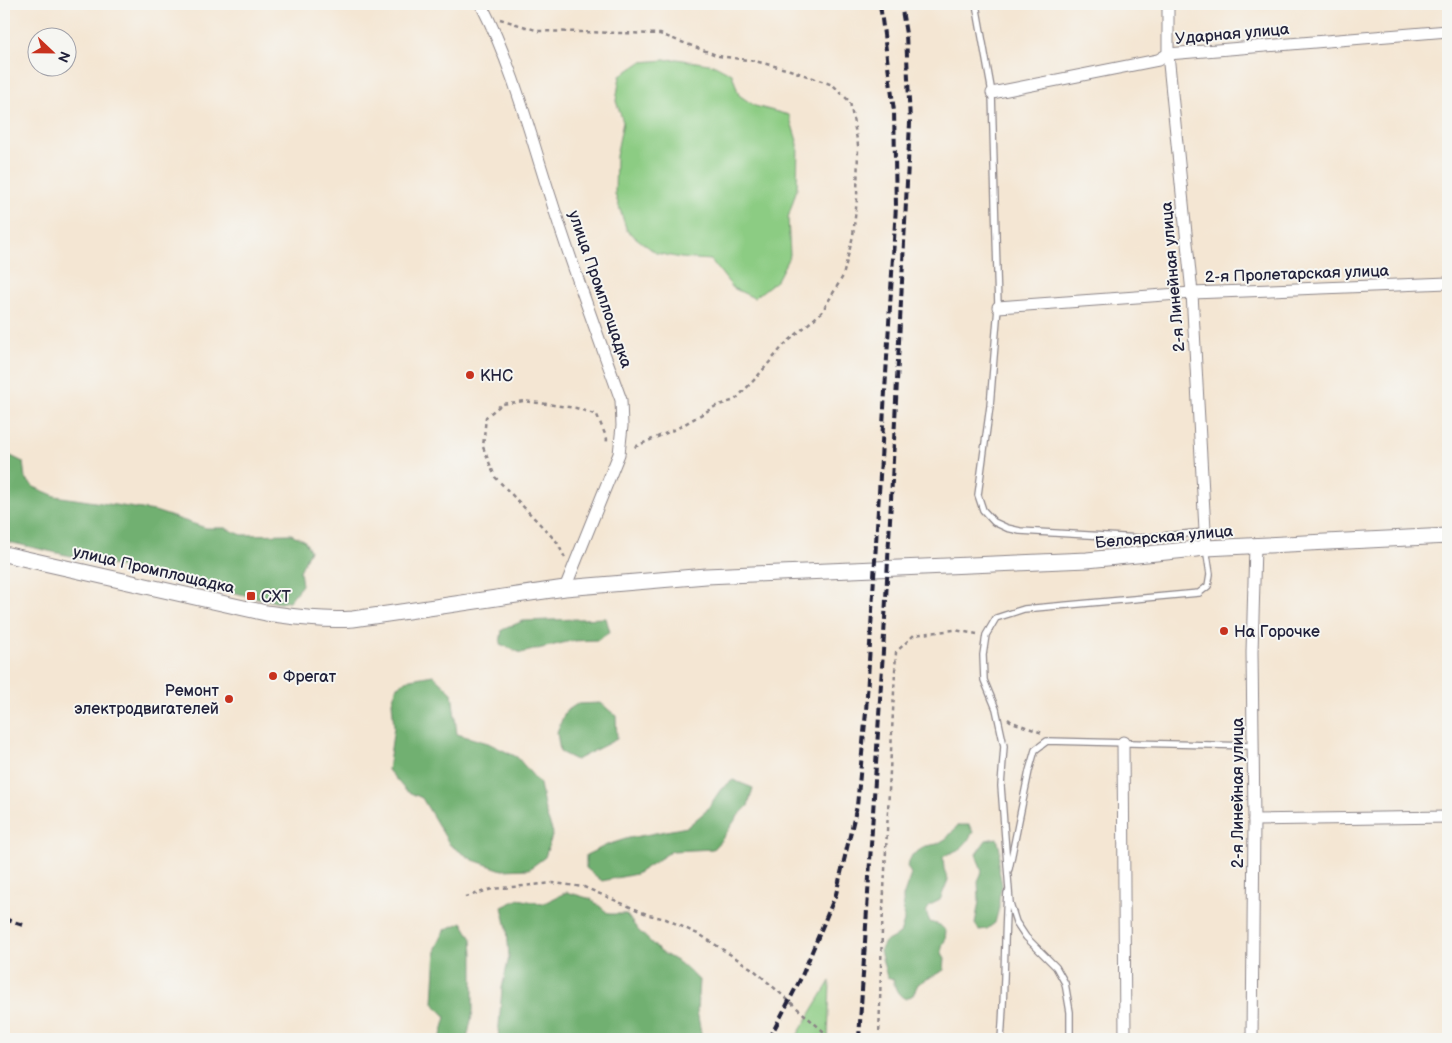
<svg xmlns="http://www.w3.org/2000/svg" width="1452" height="1043" viewBox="0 0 1452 1043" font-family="'Balsamiq Sans',sans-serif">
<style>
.green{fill:#8ccc83;stroke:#57775f}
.forest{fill:#71b071;stroke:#4a6956}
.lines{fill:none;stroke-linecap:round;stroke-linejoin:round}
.service-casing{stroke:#8b8487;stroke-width:8}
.minor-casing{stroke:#8b8487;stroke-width:13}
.tertiary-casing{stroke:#8b8487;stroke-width:17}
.path{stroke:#8b8487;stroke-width:2.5;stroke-dasharray:4 4;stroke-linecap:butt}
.service{stroke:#fff;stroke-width:5.5}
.minor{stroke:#fff;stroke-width:11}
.tertiary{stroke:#fff;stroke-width:15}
.rail{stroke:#22223b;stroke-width:4;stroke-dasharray:8 4;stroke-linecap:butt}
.poi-dot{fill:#c8321e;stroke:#f6f6f2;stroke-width:2}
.labels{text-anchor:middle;stroke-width:4;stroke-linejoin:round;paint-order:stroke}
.street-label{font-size:16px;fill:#22223b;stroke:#f6f6f2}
.poi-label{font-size:16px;fill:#22223b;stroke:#f6f6f2;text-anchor:start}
</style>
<rect width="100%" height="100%" fill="#f6f6f2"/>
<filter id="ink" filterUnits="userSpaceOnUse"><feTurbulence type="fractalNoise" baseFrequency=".02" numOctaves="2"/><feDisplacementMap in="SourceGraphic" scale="10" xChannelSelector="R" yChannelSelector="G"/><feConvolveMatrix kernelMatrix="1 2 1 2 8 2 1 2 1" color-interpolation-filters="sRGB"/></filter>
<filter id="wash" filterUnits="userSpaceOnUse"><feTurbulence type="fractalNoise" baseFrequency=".0096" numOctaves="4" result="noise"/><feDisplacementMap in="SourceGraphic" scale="20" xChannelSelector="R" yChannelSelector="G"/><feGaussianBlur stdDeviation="1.12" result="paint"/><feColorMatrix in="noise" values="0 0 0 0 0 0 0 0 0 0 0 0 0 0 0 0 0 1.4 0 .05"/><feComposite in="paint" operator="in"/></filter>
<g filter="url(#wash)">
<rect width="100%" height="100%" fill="#f4e6d3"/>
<g class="green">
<path d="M677,59L715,65L732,74L739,95L755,106L789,115L798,144L797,188L788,218L790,255L777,280L754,298L733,288L711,260L681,258L656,253L627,231L615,194L616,156L623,122L616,101L620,76L641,62Z"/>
<path d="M830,981L828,1039H795Z"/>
</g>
<g class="forest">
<path d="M11,456L23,462L25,478L34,487L55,496L155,511L206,528H225L242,535L291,534L304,540L310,550L300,571L302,585L289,601L280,603L4,541V458Z"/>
<path d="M606,618L610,632L598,640L571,641L521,653L500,644L502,630L523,621Z"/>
<path d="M433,675L452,693L457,734L488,743L517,757L540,784L545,811L553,833L545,857L529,869L502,870L473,860L450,845L422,798L406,791L388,770L394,727L392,702L397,686L410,679Z"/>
<path d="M601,703L616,716L617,739L576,760L560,752L557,732L565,712L577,704Z"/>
<path d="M733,780L753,788L748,806L737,817L723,838L713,849L672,851L636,874L602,881L586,868V855L607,845L629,838L687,827L706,811L721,789Z"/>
<path d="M958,825H969L973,832C968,840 964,848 955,851C950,854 948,853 943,857L944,869L948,880L940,900L930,905L926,912L930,922L940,925L946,931L945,940L942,946V953L945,958L944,970L918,984L913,995L906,999C897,995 895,988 893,979L887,977L880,951L885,942L900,934L904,921L903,897L911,874L907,866L912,855L926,846L937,844L947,838Z"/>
<path d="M997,838L1000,850L998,865L1002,885L999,898V908L995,923L987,929L979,930L975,924L979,901L978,881L982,872L976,854L986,840Z"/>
<path d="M567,892L591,899L609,914H626L638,930L661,952L680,963L699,980L697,1011L702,1039H498L502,988L509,957L507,928L502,907L519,899L542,904Z"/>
<path d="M462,922L472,939L473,954V1011L467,1039H440L446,1017L433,1003L436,948L445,930Z"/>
</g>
</g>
<g filter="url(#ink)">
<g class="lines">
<g class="service-casing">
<g id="service">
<path d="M976,4L992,93L998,307L990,406L978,495L983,510L994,522L1007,528L1020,531L1140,538L1205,532"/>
<path d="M1009,869L1029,771L1035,750L1047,741L1253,746"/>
<path d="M1001,1039C1005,990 1004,942 1007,893"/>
<path d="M1070,1039V1012L1065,983L1056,967L1026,937L1016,922L1010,903L1001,786L1004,746L996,709L984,680L983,655L986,635L996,618L1024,609L1199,593L1208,586L1210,574L1206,548"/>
</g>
</g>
<g class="minor-casing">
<g id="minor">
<path d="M480,4L482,6C513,67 530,134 551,199C572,266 597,333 621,400L622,426L619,454L565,588"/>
<path d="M1168,4V54L1192,293L1206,548"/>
<path d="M992,93L1158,60L1168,54L1448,31"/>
<path d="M998,307L1192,293L1448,283"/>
<path d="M1123,742L1125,1039"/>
<path d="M1254,820L1448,817"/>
<path d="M1252,1039L1254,820L1252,652L1255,546"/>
</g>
</g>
<g class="tertiary-casing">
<path id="tertiary" d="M4,554L266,613C295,617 323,621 353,619L565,588L706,576L1087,560L1206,548L1448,536"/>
</g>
<g class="path">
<path d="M500,19L539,31L660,34L719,56L755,61L790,70L833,85L850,102L858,145L857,199L853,236L843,276L822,312L784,345L756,378L735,400L716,406L678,428L632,448"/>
<path d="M565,558L557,542L495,477L483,447L486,417L502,404L524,401L576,408L597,415L607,439L606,445"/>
<path d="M1008,719L1012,722L1042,733"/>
<path d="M465,897L492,889L553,883L584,887L649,915L666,919L702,936L754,970L832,1039"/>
<path d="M879,1039L882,930L896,652L914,635L954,630L977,634"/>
</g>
<use href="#service" class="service"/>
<use href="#minor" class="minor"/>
<use href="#tertiary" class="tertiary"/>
<g class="rail">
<path d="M4,919L23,925"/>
<path d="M769,1039L801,978L836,894L857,806L866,712L896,206L894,111L880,4"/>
<path d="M859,1039L885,619L910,123L906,34L901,4"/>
</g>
</g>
</g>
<g class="poi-dot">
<circle cx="470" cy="375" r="5"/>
<rect x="246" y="591" width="10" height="10" rx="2.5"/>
<circle cx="1224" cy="631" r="5"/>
<circle cx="273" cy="676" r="5"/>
<circle cx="229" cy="699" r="5"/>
</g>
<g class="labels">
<g class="street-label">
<text transform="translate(1232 33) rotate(-5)" y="6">Ударная улица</text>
<text transform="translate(1297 273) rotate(-2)" y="6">2-я Пролетарская улица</text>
<text transform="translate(1172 277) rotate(-95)" y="6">2-я Линейная улица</text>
<text transform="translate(601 289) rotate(71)" y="6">улица Промплощадка</text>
<text transform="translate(1164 536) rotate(-5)" y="6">Белоярская улица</text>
<text transform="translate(154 569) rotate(13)" y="6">улица Промплощадка</text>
<text transform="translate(1237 793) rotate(-90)" y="6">2-я Линейная улица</text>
</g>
<g class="poi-label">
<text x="480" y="381">КНС</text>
<text x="261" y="602">СХТ</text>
<text x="1234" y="637">На Горочке</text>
<text x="283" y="682">Фрегат</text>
<text x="219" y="696" text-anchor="end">Ремонт<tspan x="219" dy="18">электродвигателей</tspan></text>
</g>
</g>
<rect width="1452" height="1043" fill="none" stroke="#f6f6f2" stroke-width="20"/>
<g transform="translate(52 52) rotate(112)"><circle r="24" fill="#f6f6f2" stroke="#a1a1a9"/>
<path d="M0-4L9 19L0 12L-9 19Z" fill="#c8321e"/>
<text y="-8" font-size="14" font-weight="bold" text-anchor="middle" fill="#22223b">N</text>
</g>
</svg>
